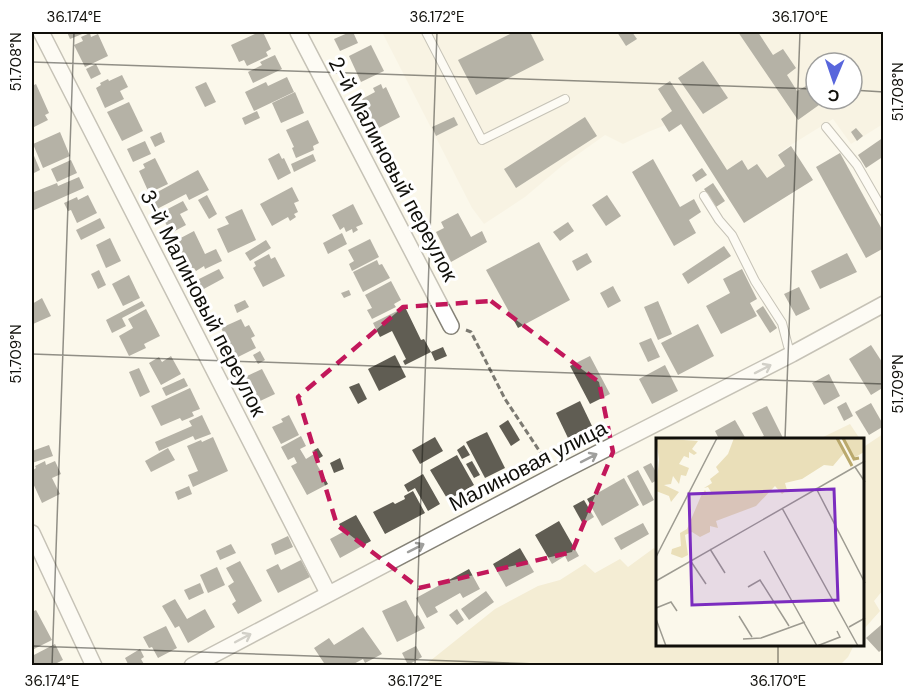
<svg xmlns="http://www.w3.org/2000/svg" width="915" height="697" viewBox="0 0 915 697" font-family="'DM Sans',sans-serif">
<style>
.built{fill:#f3eeda;fill-rule:evenodd}
.green{fill:#eadfb9}
.building{fill:#605d53}
.lines{fill:none;stroke-linecap:round;stroke-linejoin:round}
.service-casing{stroke:#858277;stroke-width:10}
.minor-casing{stroke:#858277;stroke-width:18}
.path{stroke:#7c7a72;stroke-width:3;stroke-dasharray:6 3;stroke-linecap:butt}
.service{stroke:#fff;stroke-width:8}
.minor{stroke:#fff;stroke-width:15}
.oneway{stroke:#9f9f9d}
.marked{fill:none;stroke:#c2185b;stroke-width:4.5;stroke-dasharray:12 8;stroke-linejoin:round}
.ticks{fill:none;stroke:#100f0a;stroke-width:1.5;stroke-opacity:0.45}
.labels{text-anchor:middle;stroke-width:6;stroke-linejoin:round;paint-order:stroke}
.street-label{font-size:21px;fill:#100f0a;stroke:#fff}
.inset-river{fill:none;stroke:#baa96d;stroke-width:3}
.inset-road{fill:none;stroke:#9d9b91;stroke-width:1.5}
.view{fill:#7b2cbf;fill-opacity:0.15;stroke:#7b2cbf;stroke-width:3}
.inset-edge{fill:none;stroke:#100f0a;stroke-width:3}
.neatline{fill:none;stroke:#100f0a;stroke-width:2}
.ticks-label{font-size:15px;text-anchor:middle;fill:#100f0a}
</style>
<rect width="100%" height="100%" fill="#fbf8eb"/>
<path class="built" d="M382,32H883V124L851,144L833,119L778,153L799,185L755,214L683,118L648,132L623,144L605,135L563,165L525,197L484,224L472,208ZM816,63H852V99H816Z"/>
<g class="green">
<path d="M850,424L860,439H819Z"/>
<path d="M883,434V590L874,601L880,611L863,630V443L865,446Z"/>
<path d="M654,548L657,552V644L854,645L848,657L839,666L425,665L495,609L538,586L560,580L585,564L595,573L620,559L628,567Z"/>
</g>
<g class="building">
<path d="M67,32H87L70,39Z"/>
<path d="M259,32H263L271,49L266,52L268,56L247,66L244,60L239,62L231,45Z"/>
<path d="M350,32H353L358,43L340,51L334,39Z"/>
<path d="M514,32H530L544,60L476,95L458,60Z"/>
<path d="M617,32H632L637,39L626,46Z"/>
<path d="M738,32H758L773,55L783,49L796,68L787,75L797,91L806,86L819,105L798,120Z"/>
<path d="M90,33L91,37L98,34L108,56L85,67L74,45L83,41L81,37Z"/>
<path d="M371,45L384,71L361,82L349,56Z"/>
<path d="M275,55L282,69L253,83L248,72L262,65L260,62Z"/>
<path d="M703,61L728,98L703,114L678,78Z"/>
<path d="M96,64L101,74L91,79L86,69Z"/>
<path d="M122,75L128,87L120,91L124,99L105,108L96,88L101,85L100,83L108,79L109,81Z"/>
<path d="M287,77L294,92L254,111L245,92L266,82L268,86Z"/>
<path d="M670,81L727,170L742,160L748,170L757,164L767,178L785,166L778,155L791,146L813,180L744,223L681,124L669,132L661,119L672,111L658,89Z"/>
<path d="M206,82L216,102L205,107L195,87Z"/>
<path d="M36,84L49,113L45,115L48,120L32,128V86Z"/>
<path d="M381,84L383,89L386,87L400,117L377,129L362,99L375,92L373,88Z"/>
<path d="M295,92L304,113L281,123L272,103Z"/>
<path d="M129,102L143,131L122,141L107,112Z"/>
<path d="M257,111L260,118L245,125L242,118Z"/>
<path d="M454,117L458,125L436,136L432,127Z"/>
<path d="M585,117L597,136L516,188L504,169Z"/>
<path d="M308,120L319,143L313,146L314,150L296,158L292,148L294,147L286,130Z"/>
<path d="M856,128L863,136L857,141L851,132Z"/>
<path d="M60,132L70,156L43,168L33,144Z"/>
<path d="M161,132L165,142L155,147L150,137Z"/>
<path d="M884,137V156L866,168L858,155Z"/>
<path d="M145,141L151,154L133,162L127,149Z"/>
<path d="M32,151L40,170L32,174Z"/>
<path d="M279,153L282,159L284,158L291,173L278,180L268,159Z"/>
<path d="M840,153L884,233V248L866,258L816,167Z"/>
<path d="M313,154L316,161L294,172L291,164Z"/>
<path d="M155,158L168,184L149,193L139,171L145,168L143,164Z"/>
<path d="M653,159L680,207L694,199L701,212L689,220L696,233L674,246L632,172Z"/>
<path d="M71,160L77,173L57,182L51,169Z"/>
<path d="M702,168L707,175L696,182L692,175Z"/>
<path d="M198,170L209,190L189,200L186,194L157,209L150,196Z"/>
<path d="M79,177L84,188L32,211V186L34,192L57,183L58,186Z"/>
<path d="M713,183L725,201L716,207L704,189Z"/>
<path d="M292,187L299,201L294,203L298,212L294,214L296,217L290,221L288,217L272,226L260,204Z"/>
<path d="M88,195L97,213L77,223L71,210L68,211L64,203L77,197L78,200Z"/>
<path d="M207,195L217,214L209,219L198,200Z"/>
<path d="M607,195L621,216L606,226L592,205Z"/>
<path d="M183,201L188,210L180,214L186,225L171,233L160,213Z"/>
<path d="M353,204L363,224L356,227L358,230L353,233L352,229L346,232L344,227L340,230L332,215Z"/>
<path d="M242,209L256,240L228,253L217,229L229,224L225,217Z"/>
<path d="M458,213L471,237L482,231L487,242L451,262L436,232L444,228L441,222Z"/>
<path d="M100,218L105,228L81,240L76,230Z"/>
<path d="M568,222L574,231L560,241L553,232Z"/>
<path d="M194,231L205,254L216,249L222,261L205,269L204,266L196,271L194,268L189,270L175,241Z"/>
<path d="M342,233L347,244L328,254L323,243Z"/>
<path d="M110,238L121,261L106,268L96,245Z"/>
<path d="M370,239L379,257L352,271L349,264L354,261L348,250Z"/>
<path d="M266,240L271,248L250,261L245,253Z"/>
<path d="M539,242L570,300L518,328L486,270Z"/>
<path d="M724,246L731,256L688,284L682,274Z"/>
<path d="M587,253L592,262L577,271L572,261Z"/>
<path d="M847,253L857,272L820,289L811,271Z"/>
<path d="M269,254L271,259L275,257L285,276L263,287L253,268L256,266L254,262Z"/>
<path d="M377,260L379,265L382,264L390,278L363,292L353,272Z"/>
<path d="M219,269L224,278L200,291L195,281Z"/>
<path d="M742,269L757,299L750,303L757,316L721,334L706,306L730,293L723,279Z"/>
<path d="M99,270L106,285L98,289L91,274Z"/>
<path d="M129,275L140,298L123,306L112,284Z"/>
<path d="M391,281L401,300L394,304L396,307L372,319L367,310L372,308L365,295Z"/>
<path d="M613,286L621,301L608,308L600,293Z"/>
<path d="M799,287L810,309L796,316L784,294Z"/>
<path d="M349,290L351,295L344,298L341,293Z"/>
<path d="M42,298L51,316L33,324L32,320V316L34,315L32,310V304Z"/>
<path d="M245,300L249,307L237,313L234,305Z"/>
<path d="M142,301L145,306L122,318L126,326L112,333L106,320Z"/>
<path d="M658,301L672,334L658,340L644,307Z"/>
<path d="M763,306L777,328L770,333L756,311Z"/>
<path d="M405,307L421,340L424,339L431,352L443,347L447,356L435,361L431,352L405,365L403,361L406,359L392,331L380,337L373,323Z"/>
<path d="M146,309L160,336L144,344L146,348L129,356L119,336L133,328L128,319Z"/>
<path d="M241,319L245,327L249,325L255,336L251,338L256,348L236,358L221,328Z"/>
<path d="M698,324L714,356L678,375L661,343Z"/>
<path d="M651,338L660,357L648,362L639,343Z"/>
<path d="M871,345L884,365V387L871,395L849,359Z"/>
<path d="M260,351L265,360L258,364L253,355Z"/>
<path d="M395,355L406,377L379,391L368,369Z"/>
<path d="M171,356L181,374L161,385L149,363L159,357L162,362Z"/>
<path d="M590,356L610,394L590,404L570,366Z"/>
<path d="M665,365L678,391L652,404L639,379Z"/>
<path d="M139,368L150,392L140,397L129,372Z"/>
<path d="M262,369L275,394L258,402L245,377Z"/>
<path d="M829,374L840,396L824,405L812,383Z"/>
<path d="M184,378L188,386L166,396L162,388Z"/>
<path d="M359,383L367,399L358,404L349,387Z"/>
<path d="M190,388L200,409L192,412L194,416L182,421L180,418L161,426L151,406Z"/>
<path d="M580,401L592,426L568,438L556,413Z"/>
<path d="M846,402L853,416L844,421L837,407Z"/>
<path d="M871,403L884,426L869,435L855,412Z"/>
<path d="M767,406L783,438L782,439H758L764,436L752,413Z"/>
<path d="M202,415L211,434L195,440L193,436L159,451L155,442L192,426L189,421Z"/>
<path d="M289,415L299,435L281,444L272,427L283,422L281,419Z"/>
<path d="M508,420L520,440L511,446L499,426Z"/>
<path d="M735,420L746,439H719L715,431Z"/>
<path d="M487,432L505,468L485,478L466,442Z"/>
<path d="M301,436L306,446L300,449L306,459L314,454L312,451L318,448L323,456L315,461L328,484L307,495L291,466L297,463L294,457L288,460L281,447Z"/>
<path d="M213,437L228,471L193,487L188,475L198,471L187,446L201,440L202,442Z"/>
<path d="M435,437L443,451L420,464L412,450Z"/>
<path d="M49,445L53,456L32,463V451Z"/>
<path d="M464,445L470,455L462,459L457,450Z"/>
<path d="M168,448L175,460L151,472L145,461Z"/>
<path d="M457,455L474,485L448,500L430,470Z"/>
<path d="M340,458L344,469L334,473L330,463Z"/>
<path d="M45,461L46,465L55,461L61,474L52,478L60,494L42,503L32,481V471L36,468L35,466Z"/>
<path d="M472,461L480,475L474,478L466,464Z"/>
<path d="M651,463L657,474V480L652,483L643,467Z"/>
<path d="M638,470L654,500L643,506L627,476Z"/>
<path d="M423,474L440,504L428,511L415,488L408,492L404,485Z"/>
<path d="M624,478L639,505L602,526L587,499Z"/>
<path d="M189,486L192,494L178,500L175,492Z"/>
<path d="M413,491L425,513L385,534L373,512L393,502L395,504L405,499L404,496Z"/>
<path d="M584,500L594,517L583,524L573,506Z"/>
<path d="M356,515L371,541L340,558L330,539L343,532L339,524Z"/>
<path d="M559,521L579,556L568,562L565,556L552,564L535,535Z"/>
<path d="M643,523L649,534L621,550L614,538Z"/>
<path d="M288,536L293,547L275,555L271,544Z"/>
<path d="M231,544L236,553L220,560L216,551Z"/>
<path d="M520,548L534,572L506,587L493,564Z"/>
<path d="M301,560L310,577L278,593L266,570L278,564L281,570Z"/>
<path d="M240,561L262,601L238,614L232,604L236,601L228,586L234,582L226,568Z"/>
<path d="M217,567L225,585L208,593L200,575Z"/>
<path d="M469,569L480,589L463,598L460,593L435,607L438,612L427,618L416,598Z"/>
<path d="M200,583L204,593L189,600L184,590Z"/>
<path d="M486,591L494,602L469,620L461,609Z"/>
<path d="M175,599L187,619L205,609L215,627L188,643L179,626L175,628L162,606Z"/>
<path d="M406,600L415,617L418,615L425,628L397,642L382,611Z"/>
<path d="M457,609L464,620L457,625L449,615Z"/>
<path d="M36,610L52,640L32,650V612Z"/>
<path d="M881,625L884,628V648L879,652L866,638Z"/>
<path d="M166,626L177,648L158,658L152,647L149,648L143,637Z"/>
<path d="M363,627L382,654L365,663L363,659L350,666H326L314,648L329,638L334,645Z"/>
<path d="M55,644L63,660L51,666H32V656Z"/>
<path d="M416,646L422,657L408,665L402,653Z"/>
<path d="M140,649L144,657L141,659L145,666H129L125,658Z"/>
</g>
<g class="lines">
<g class="service-casing">
<g id="service">
<path d="M426,32L482,140L565,99"/>
<path d="M826,127L857,165L884,212"/>
<path d="M704,196L719,220L732,235L755,281L782,323L788,346L792,354"/>
</g>
</g>
<g class="minor-casing">
<g id="minor">
<path d="M41,32L328,593"/>
<path d="M298,32L451,326"/>
<path d="M32,533L94,666"/>
<path d="M192,666L555,475L792,354L884,304"/>
</g>
</g>
<path class="path" d="M466,330L471,332L505,399L546,461"/>
<use href="#service" class="service"/>
<use href="#minor" class="minor"/>
</g>
<defs><path id="oneway-shaft" d="M-6 0H5M1.5-3L5.5 0L1.5 3" fill="none" stroke-width="1.6" stroke-linecap="round" stroke-linejoin="round" transform="scale(1.5)"/></defs>
<g class="oneway">
<use href="#oneway-shaft" transform="translate(763 369) rotate(-27)"/>
<use href="#oneway-shaft" transform="translate(589 458) rotate(-27)"/>
<use href="#oneway-shaft" transform="translate(416 548) rotate(-27)"/>
<use href="#oneway-shaft" transform="translate(243 638) rotate(-28)"/>
</g>
<path d="M0 0H915V697H0ZM491,301L599,382L613,452L572,552L419,588L337,525L298,397L403,307Z" fill="#fbf8eb" fill-opacity=".55" fill-rule="evenodd"/>
<path class="marked" d="M491,301L599,382L613,452L572,552L419,588L337,525L298,397L403,307Z"/>
<path class="ticks" d="M32,62L816,89M852,90L884,92M32,354L884,384M785,439L800,32M32,646L594,666M52,666L74,32M415,666L437,32M778,666V644"/>
<g class="labels">
<g class="street-label">
<text transform="translate(393 169) rotate(62)" y="7">2-й Малиновый переулок</text>
<text transform="translate(203 303) rotate(63)" y="7">3-й Малиновый переулок</text>
<text transform="translate(528 466) rotate(-27)" y="7">Малиновая улица</text>
</g>
</g>
<g transform="translate(656 438)">
<rect width="208" height="208" fill="#fbf8eb"/>
<path d="M0,0L42,3L36,11L41,15L38,17L33,14V20L28,18L23,26L33,30L30,38L25,37L23,46L17,38L15,46L8,47L23,54L15,64L13,58L0,53L3,22ZM78,0H181L188,15L177,28L168,27L146,41L129,45L131,52L126,56L119,48L100,68L60,83L62,90L54,88V94L44,99L36,94L29,97L32,117L26,120L15,116L16,111L25,108L24,95L31,91L45,58L49,52L52,57L55,54L52,49L48,50L56,45L54,41L63,34L60,29L72,16ZM187,0H208V14L198,20Z" fill="#eadfb9"/>
<path class="inset-river" d="M181,0L196,28M187,0L198,21L203,20"/>
<path class="inset-road" d="M199,29L209,44M160,50L209,145M126,70L202,208M54,111L69,135M108,113L161,208M0,119L61,0M34,122L50,146M0,143L209,23M92,149L104,142L133,188M0,170L15,164L21,173M83,178L96,199M0,181L10,208M193,189L209,180M87,201L105,200L149,184M161,208L184,199L181,193"/>
<path class="view" d="M178,51L182,162L36,167L33,56Z"/>
<rect width="208" height="208" class="inset-edge"/>
</g>
<rect width="915" height="697" fill="none" stroke="#ffffff" stroke-width="66"/>
<g transform="translate(834 81) rotate(182)"><circle r="28" fill="#ffffff" stroke="#9f9f9d" stroke-width="1.5"/>
<path d="M0-4.5L10 22L0 15L-10 22Z" fill="#5866dc"/>
<text y="-9" font-size="16" font-weight="bold" text-anchor="middle" fill="#100f0a">С</text>
</g>
<rect x="33" y="33" width="849" height="631" class="neatline"/>
<g class="ticks-label">
<text x="74" y="22">36.174°E</text>
<text x="437" y="22">36.172°E</text>
<text x="800" y="22">36.170°E</text>
<text transform="translate(16 62) rotate(-90)" y="5">51.708°N</text>
<text transform="translate(898 92) rotate(-90)" y="5">51.708°N</text>
<text transform="translate(16 354) rotate(-90)" y="5">51.709°N</text>
<text transform="translate(898 384) rotate(-90)" y="5">51.709°N</text>
<text x="52" y="686">36.174°E</text>
<text x="415" y="686">36.172°E</text>
<text x="778" y="686">36.170°E</text>
</g>
</svg>
